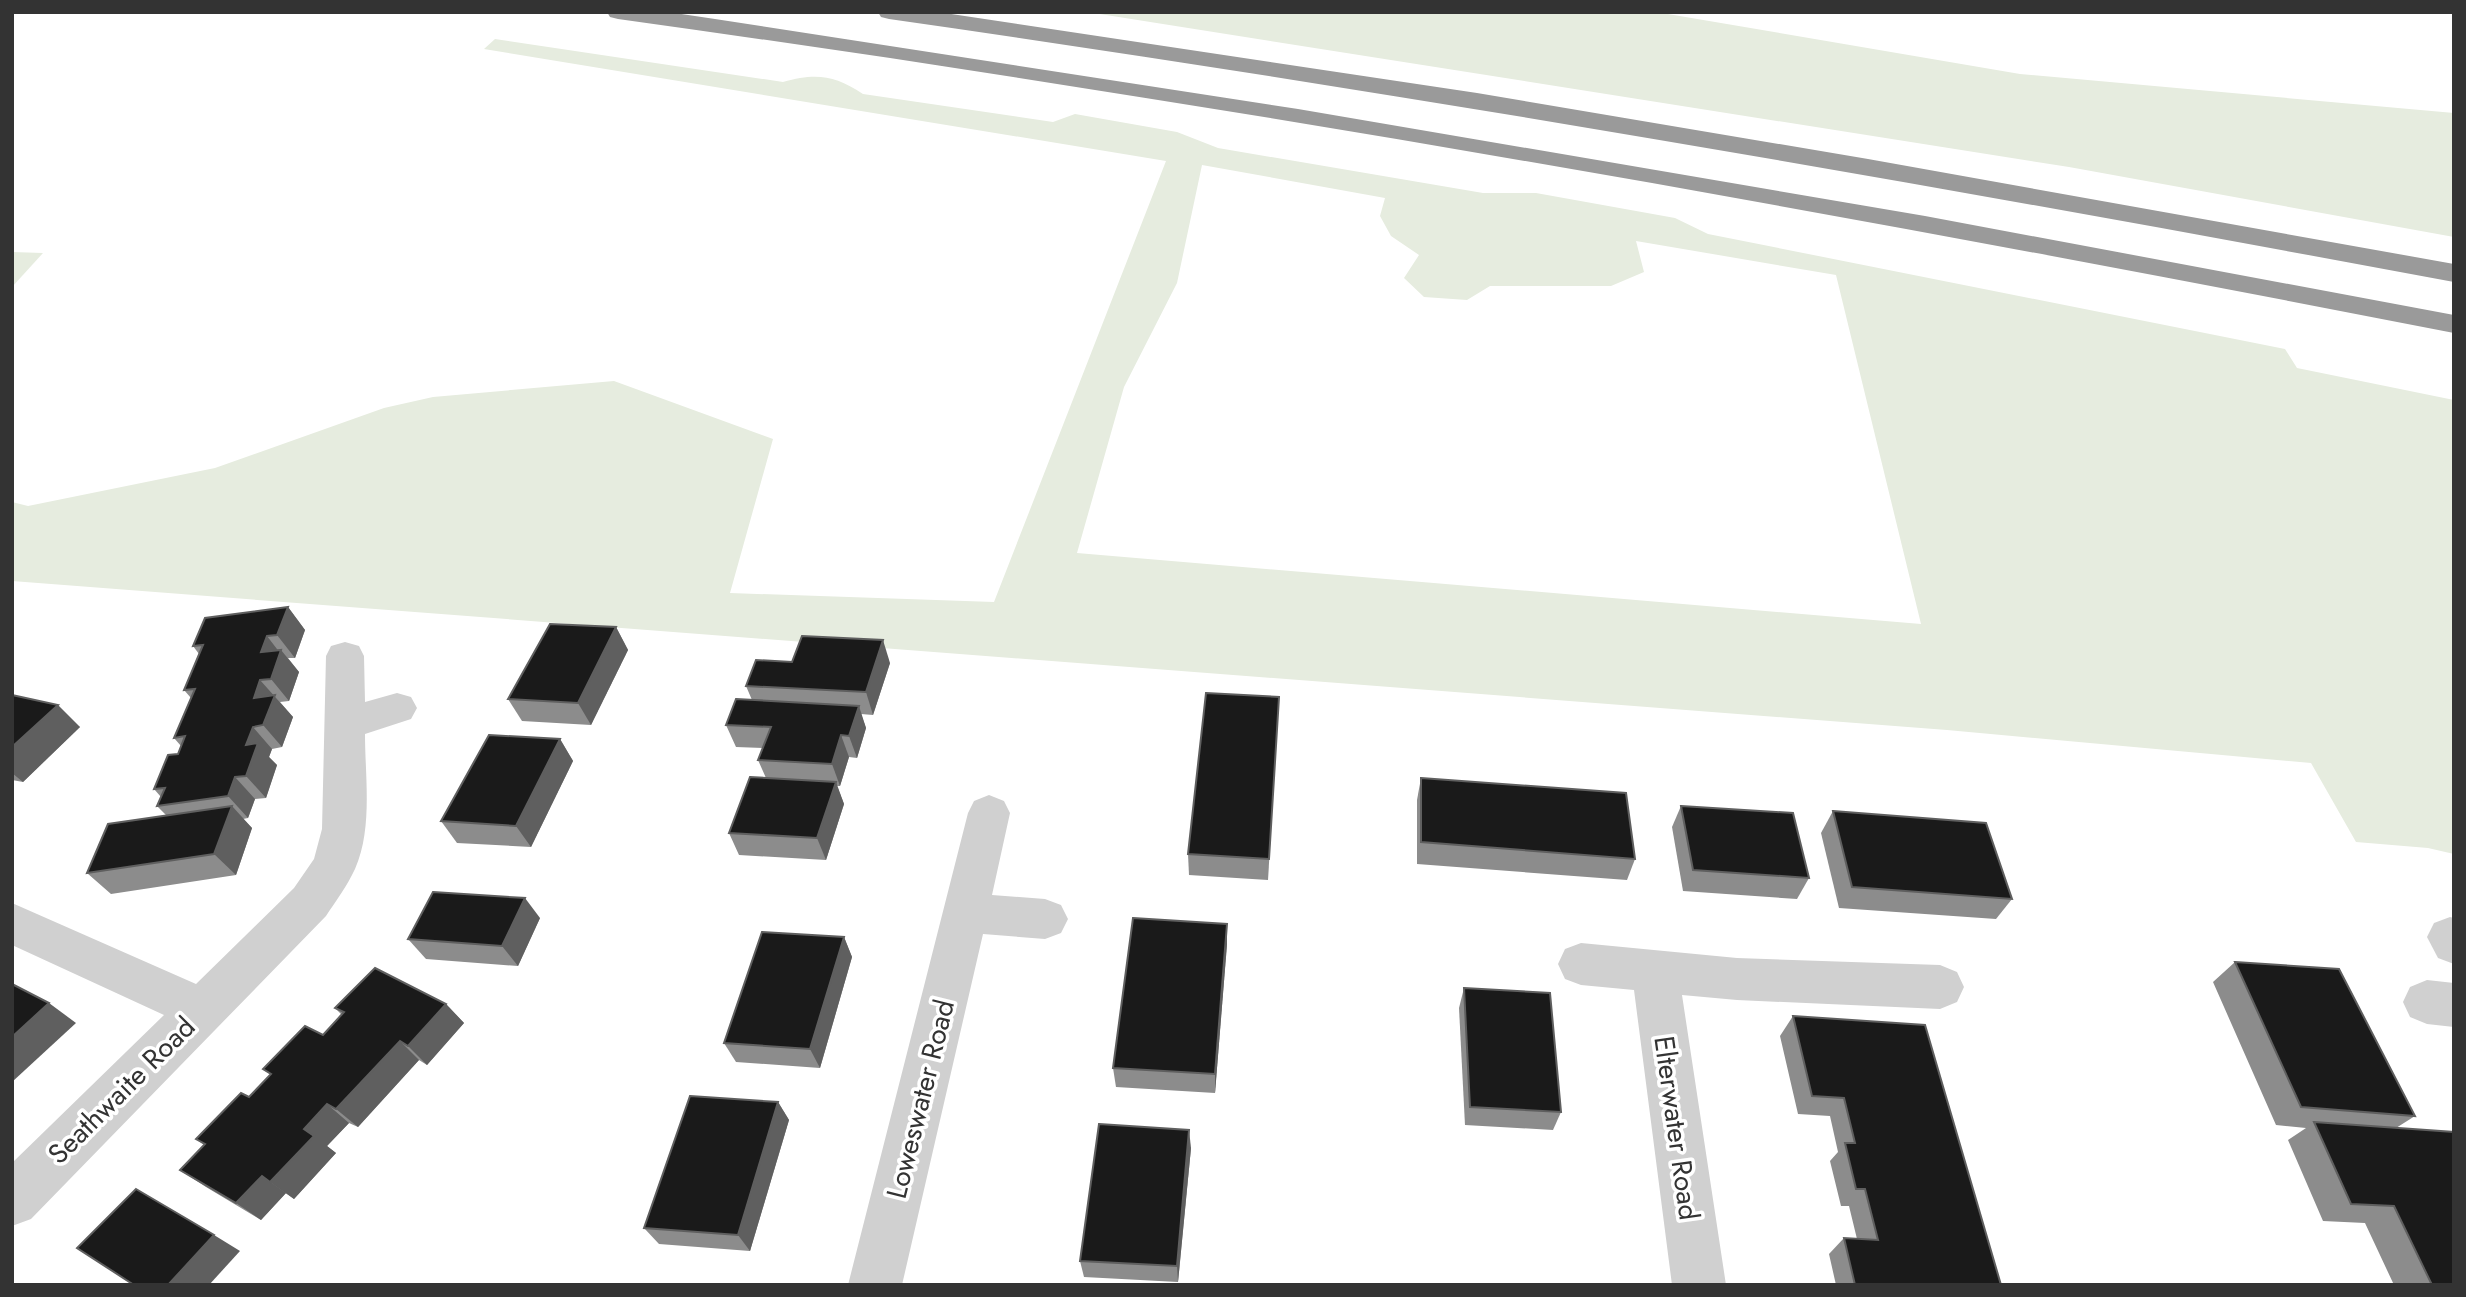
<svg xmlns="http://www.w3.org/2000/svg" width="2466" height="1297" viewBox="0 0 2466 1297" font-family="Jost,sans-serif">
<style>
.green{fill:#e6ecdf;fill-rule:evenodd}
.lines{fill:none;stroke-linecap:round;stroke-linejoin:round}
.minor{fill:#d0d0d0;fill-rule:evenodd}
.highway{fill:#9a9a9a;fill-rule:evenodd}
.wall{fill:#8c8c8c}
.shaded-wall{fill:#5f5f5f}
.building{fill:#1a1a1a;stroke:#5f5f5f;stroke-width:2}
.labels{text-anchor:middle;stroke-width:7;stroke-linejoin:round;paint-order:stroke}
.near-street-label{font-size:28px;fill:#333;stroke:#fff}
</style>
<rect width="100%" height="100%" fill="#fff"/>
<g class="green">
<path d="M1087,12H1656L2020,74L2454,113V237L2069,167Z"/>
<path d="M495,39L783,82C816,73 834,75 863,94L1053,122L1075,114L1177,132L1218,148L1483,193H1536L1675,218L1708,234L2285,349L2297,368L2454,400V854L2428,848L2356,842L2311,763L1947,730L12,581V502L28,506L215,468L384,408L433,397L614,381L773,439L730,593L994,602L1166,161L484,49ZM1202,165L1385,198L1380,216L1391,236L1419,255L1404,278L1424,297L1467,300L1490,286H1611L1644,272L1636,241L1836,275L1921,624L1077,553L1124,387L1177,283Z"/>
<path d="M12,252L43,253L12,287Z"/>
</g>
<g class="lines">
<g class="minor">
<path d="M345,642L359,646L364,656L365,702L397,693L411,697L417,708L411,719L365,734C365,777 373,828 355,869C347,886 336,901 326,916L31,1219L12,1226V1163L164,1015L12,945V903L196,984L294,888L314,859L322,829L326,656L331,646Z"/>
<path d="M989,795L1004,801L1010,813L992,895L1045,899L1061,905L1068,919L1061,933L1045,939L983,934L902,1285H848L968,813L974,801Z"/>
<path d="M2450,917L2454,918V964L2438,958L2427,937L2434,923Z"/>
<path d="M1581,943L1737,958L1940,965L1957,972L1964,987L1957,1002L1940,1009L1737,1000L1682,995L1726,1285H1672L1634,990L1581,985L1565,979L1558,964L1565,949Z"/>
<path d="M2427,980L2454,983V1027L2427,1024L2410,1017L2403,1002L2410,987Z"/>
</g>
<g class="highway">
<path d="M607,12H668L715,19L1298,109L1925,216L2454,315V333C1845,214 1233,104 618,19L610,17Z"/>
<path d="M878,12H938L1477,93L1868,159L2454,264V282C1934,185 1413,94 889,19L881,17Z"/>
</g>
</g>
<g class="wall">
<path d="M288,607L305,630L295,658H288L299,672L289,701L280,702L293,717L282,747L272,749L269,757L277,765L266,798L255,799L248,818L243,819L252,828L236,875L111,894L87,873L167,816L157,806L161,797L154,789L178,754L181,746L174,738L191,698L184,690L199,654L193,646Z"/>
<path d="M616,627L628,650L591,725L522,721L508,699Z"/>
<path d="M792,662L890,663L873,715L861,714L866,728L857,758L849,757L840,786H837L844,804L826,860L739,855L729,833L766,778L758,760L763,748L736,747L726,725L752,700L746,686Z"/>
<path d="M12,695L80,727L23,782L12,780Z"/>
<path d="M1279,697L1268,880L1189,875L1188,854Z"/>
<path d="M560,739L573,761L531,847L457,843L441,821Z"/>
<path d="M1421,778L1635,859L1627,880L1417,864V800Z"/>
<path d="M1681,806L1809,878L1797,899L1683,891L1672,827Z"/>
<path d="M1833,811L2012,899L1996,919L1839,908L1821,833Z"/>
<path d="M540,918L518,966L426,959L408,939Z"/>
<path d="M1227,924V944L1215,1093L1116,1087L1113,1068Z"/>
<path d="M844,937L852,957L820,1068L736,1062L724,1043Z"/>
<path d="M2235,962L2415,1116L2396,1128L2454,1285H2394L2365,1223L2323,1221L2288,1140L2306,1128L2276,1125L2213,982Z"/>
<path d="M1464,988L1561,1112L1553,1130L1465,1125L1459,1008Z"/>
<path d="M446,1004L464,1023L427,1065L419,1060L358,1127L349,1123L327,1146L336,1153L294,1199L286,1193L261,1220L206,1187L180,1170L204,1145L196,1139L249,1097L271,1075L263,1069L323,1035L342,1015L335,1008Z"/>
<path d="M1793,1016L2001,1285H1836L1829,1254L1844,1238L1857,1239L1849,1206H1841L1830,1161L1838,1152L1830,1116L1798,1114L1780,1036Z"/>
<path d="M778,1102L789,1120L750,1251L659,1244L644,1228Z"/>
<path d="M1191,1148L1178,1282L1084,1277L1080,1261Z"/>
</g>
<g class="shaded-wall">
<path d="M288,607L305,630L295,658L277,635Z"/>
<path d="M616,627L628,650L591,725L578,703Z"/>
<path d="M267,636L280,653L281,650L299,672L289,701L271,679L261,652Z"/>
<path d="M883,640L890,663L873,715L866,692Z"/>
<path d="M260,680L293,717L282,747L263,725L254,698Z"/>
<path d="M58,705L80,727L23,782L12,773V747Z"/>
<path d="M859,706L866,728L857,758L849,736Z"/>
<path d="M253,727L272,749L269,757L277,765L266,798L246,776V745Z"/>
<path d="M841,735L849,757L840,786L832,764Z"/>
<path d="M560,739L573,761L531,847L516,826Z"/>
<path d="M235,777L255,799L248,818L228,796Z"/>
<path d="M836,782L844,804L826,860L817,838Z"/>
<path d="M232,806L252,828L236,875L214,854Z"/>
<path d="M525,898L540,918L518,966L502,946Z"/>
<path d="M1227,924V944L1215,1093V1074Z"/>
<path d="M844,937L852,957L820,1068L810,1049Z"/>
<path d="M49,1003L76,1023L12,1082V1037Z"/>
<path d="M446,1004L464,1023L427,1065L408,1046Z"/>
<path d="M400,1041L419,1060L358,1127L336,1109Z"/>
<path d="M778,1102L789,1120L750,1251L738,1235Z"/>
<path d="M327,1104L349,1123L327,1146L336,1153L294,1199L270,1182L304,1129Z"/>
<path d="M1189,1130L1191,1148L1178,1282L1177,1266Z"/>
<path d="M262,1176L286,1193L261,1220L236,1203Z"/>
<path d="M214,1235L240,1251L209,1285H168Z"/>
</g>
<g class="building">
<path d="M288,607L277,635L267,636L261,652L281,650L271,679L260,680L254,698L275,695L263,725L253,727L246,745L258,743L246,776L235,777L228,796L157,806L165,788L154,789L168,755L178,754L185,736L174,738L195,689L184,690L203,645L193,646L205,618Z"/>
<path d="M550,624L616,627L578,703L508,699Z"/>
<path d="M802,636L883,640L866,692L746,686L756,660L792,662Z"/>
<path d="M1206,693L1279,697L1269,859L1188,854Z"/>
<path d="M12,695L58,705L12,747Z"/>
<path d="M736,699L859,706L849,736L841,735L832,764L758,760L771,727L726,725Z"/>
<path d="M489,735L560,739L516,826L441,821Z"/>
<path d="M750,777L836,782L817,838L729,833Z"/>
<path d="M1421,778L1626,793L1635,859L1421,842Z"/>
<path d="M232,806L214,854L87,873L108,824Z"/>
<path d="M1681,806L1793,813L1809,878L1693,870Z"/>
<path d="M1833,811L1986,823L2012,899L1852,887Z"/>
<path d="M433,892L525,898L502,946L408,939Z"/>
<path d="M1133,918L1227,924L1215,1074L1113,1068Z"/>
<path d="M762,932L844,937L810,1049L724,1043Z"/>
<path d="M2235,962L2339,969L2415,1116L2301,1107Z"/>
<path d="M375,968L446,1004L408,1046L400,1041L336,1109L327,1104L304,1129L314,1136L270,1182L262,1176L236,1203L180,1170L205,1144L196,1139L241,1093L249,1097L271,1074L263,1069L305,1026L323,1035L344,1012L335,1008Z"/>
<path d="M12,984L49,1003L12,1037Z"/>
<path d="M1464,988L1550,993L1561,1112L1470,1107Z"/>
<path d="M1793,1016L1925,1025L2001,1285H1855L1844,1238L1878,1240L1865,1189H1856L1845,1143H1855L1844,1098L1812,1096Z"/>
<path d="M690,1096L778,1102L738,1235L644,1228Z"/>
<path d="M2314,1122L2454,1132V1285H2432L2394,1206L2351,1204Z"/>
<path d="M1099,1124L1189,1130L1177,1266L1080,1261Z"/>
<path d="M136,1189L214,1235L168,1285H134L77,1248Z"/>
</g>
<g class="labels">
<g class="near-street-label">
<text transform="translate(121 1090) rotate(-45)" y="10">Seathwaite Road</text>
<text transform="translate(920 1099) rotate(-76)" y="10">Loweswater Road</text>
<text transform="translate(1677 1128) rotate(82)" y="10">Elterwater Road</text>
</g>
</g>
<rect width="2466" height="1297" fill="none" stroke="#333333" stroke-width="28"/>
</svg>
